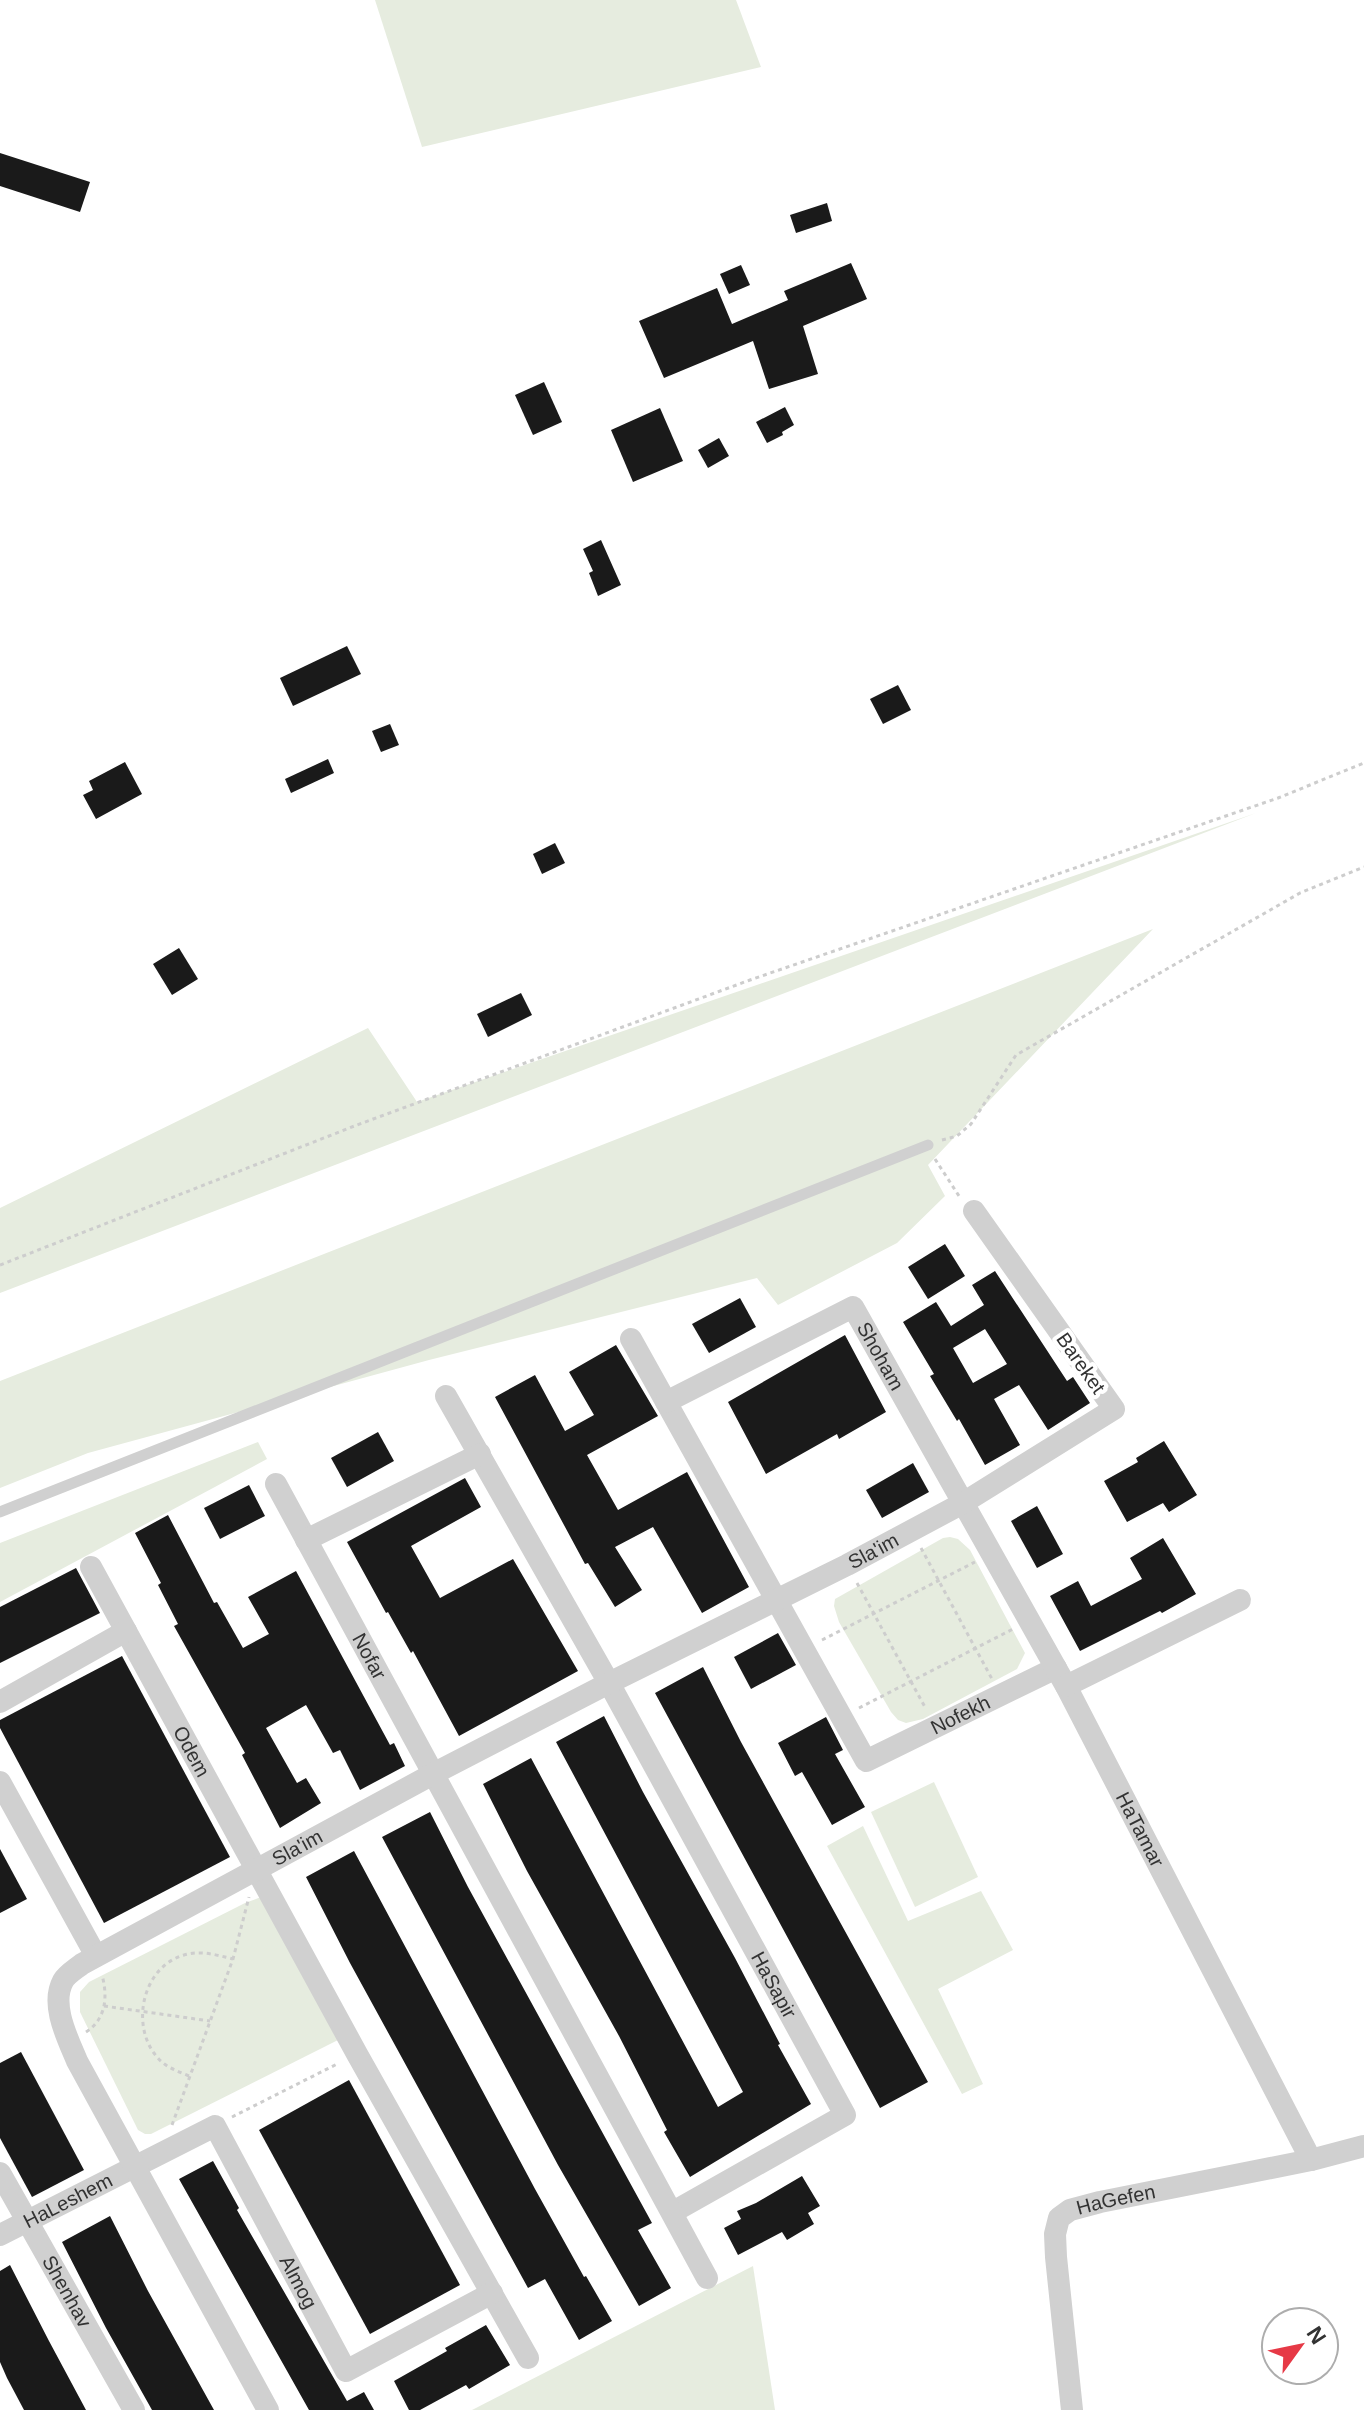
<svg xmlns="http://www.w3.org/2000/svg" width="1364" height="2410" viewBox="0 0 1364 2410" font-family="Helvetica,sans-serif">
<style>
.green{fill:#e6ecdf}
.building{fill:#1a1a1a;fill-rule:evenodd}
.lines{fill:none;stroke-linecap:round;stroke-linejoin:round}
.path{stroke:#cdcdcd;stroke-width:3;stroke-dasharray:4 4;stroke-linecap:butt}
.service{stroke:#d0d0d0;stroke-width:11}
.minor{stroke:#d0d0d0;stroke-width:22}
.labels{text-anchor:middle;stroke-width:8;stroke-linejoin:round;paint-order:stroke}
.street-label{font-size:20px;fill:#333;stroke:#fff}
</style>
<rect width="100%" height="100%" fill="#fff"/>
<g class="green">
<path d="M375,0H736L761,67L422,147Z"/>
<path d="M1256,813L0,1293V1208L368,1028L417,1102Z"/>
<path d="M1153,929L928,1165L945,1196L897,1243L778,1305L757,1278L429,1360L88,1453L0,1488V1381Z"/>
<path d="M258,1442L267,1459L0,1602V1543Z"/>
<path d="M950,1537L958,1539L970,1550L1025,1653L1017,1669L923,1719L906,1723L898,1720L891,1712L839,1622L834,1606L835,1599L943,1538Z"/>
<path d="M934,1782L978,1877L915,1907L871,1812Z"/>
<path d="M863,1826L908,1921L981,1891L1013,1950L938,1989L983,2084L962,2094L827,1846Z"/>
<path d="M261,1897L342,2038L151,2134H145L138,2130L80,2012V1992L89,1982L245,1903Z"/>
<path d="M753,2266L775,2410H472Z"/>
</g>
<g class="building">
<path d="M0,153L90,182L80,212L0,186Z"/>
<path d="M827,203L832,221L796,233L790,215Z"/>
<path d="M851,263L867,299L803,326L818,374L769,389L753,341L664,378L639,321L717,288L732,324L788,300L784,291Z"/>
<path d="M741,265L750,285L729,294L720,274Z"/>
<path d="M544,382L562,422L533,435L515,395Z"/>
<path d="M785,407L794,425L782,432L783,435L767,443L756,422Z"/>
<path d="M660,408L683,461L633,482L611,430Z"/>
<path d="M719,438L729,456L708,468L698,450Z"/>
<path d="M601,540L621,585L598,596L589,573L593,571L583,549Z"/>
<path d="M347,646L361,674L293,706L280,678Z"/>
<path d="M898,685L911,710L883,724L870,699Z"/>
<path d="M390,724L399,745L381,752L372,731Z"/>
<path d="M328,759L334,773L291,793L285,779Z"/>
<path d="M125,762L142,794L96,819L83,795L93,790L89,781Z"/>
<path d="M555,843L565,863L542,874L533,854Z"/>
<path d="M179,948L198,979L172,995L153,964Z"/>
<path d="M521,993L532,1015L488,1037L477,1014Z"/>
<path d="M945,1244L965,1276L928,1299L908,1267Z"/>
<path d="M995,1271L1067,1381L1073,1377L1090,1403L1048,1430L1019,1385L994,1399L1020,1445L985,1465L959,1419L957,1421L930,1376L934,1374L903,1322L936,1302L951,1326L984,1305L972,1285ZM985,1329L1007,1364L973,1383L953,1348Z"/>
<path d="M740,1298L756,1327L709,1353L692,1324Z"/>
<path d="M845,1335L886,1412L839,1439L837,1434L766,1474L728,1402Z"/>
<path d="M616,1345L658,1416L587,1455L618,1510L687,1472L749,1587L702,1613L653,1527L615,1547L642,1590L615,1607L588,1563L585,1564L495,1397L535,1375L565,1431L594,1415L569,1372Z"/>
<path d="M378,1432L394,1461L347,1487L331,1458Z"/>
<path d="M1164,1441L1197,1495L1169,1512L1163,1503L1127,1522L1104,1481L1138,1462L1136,1458Z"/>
<path d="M913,1463L929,1492L882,1518L866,1490Z"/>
<path d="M465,1478L481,1507L411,1546L440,1598L513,1559L578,1671L459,1736L413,1651L411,1653L388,1612L386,1613L347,1542Z"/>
<path d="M249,1485L265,1516L220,1539L204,1508Z"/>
<path d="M1037,1506L1063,1554L1037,1568L1011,1521Z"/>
<path d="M168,1515L214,1603L217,1602L243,1648L269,1634L248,1597L296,1571L390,1745L394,1743L405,1766L360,1790L340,1750L333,1753L306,1705L266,1728L297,1783L306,1778L321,1803L280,1828L242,1755L245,1753L174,1626L178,1624L158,1585L161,1583L135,1533Z"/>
<path d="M1163,1538L1196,1594L1162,1613L1160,1611L1080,1651L1050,1596L1078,1581L1091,1606L1142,1579L1130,1558Z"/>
<path d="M76,1568L100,1613L0,1663V1607Z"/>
<path d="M778,1633L796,1665L751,1689L734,1657Z"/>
<path d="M122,1656L230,1857L104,1923L0,1728V1720Z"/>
<path d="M703,1667L741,1742L928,2082L880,2108L655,1693Z"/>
<path d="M604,1716L643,1792L735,1958L780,2044L778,2045L811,2104L690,2177L664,2132L667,2130L619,2036L527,1871L483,1784L531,1758L718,2107L743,2092L556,1742Z"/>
<path d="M826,1717L843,1750L835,1754L865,1807L832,1825L802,1772L795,1776L778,1743Z"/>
<path d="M430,1812L468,1887L652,2223L638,2230L671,2288L639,2306L558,2165L382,1837Z"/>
<path d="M0,1849L27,1899L0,1913Z"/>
<path d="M354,1851L535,2189L584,2277L586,2276L612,2321L579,2340L545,2279L528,2288L350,1963L306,1877Z"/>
<path d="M21,2052L84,2170L32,2197L0,2138V2063Z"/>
<path d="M349,2080L460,2285L370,2334L259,2130Z"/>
<path d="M213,2161L239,2208L237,2210L347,2401L364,2392L374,2410H309L179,2179Z"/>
<path d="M802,2176L820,2206L808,2213L814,2224L787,2240L782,2232L738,2255L724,2228L741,2219L737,2211L756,2203Z"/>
<path d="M110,2216L148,2291L214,2410H152L106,2328L62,2242Z"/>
<path d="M10,2265L49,2341L86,2410H24L7,2378L0,2362V2271Z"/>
<path d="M486,2325L510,2365L469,2389L466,2385L420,2410H409L394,2381L447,2351L445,2348Z"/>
</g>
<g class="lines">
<g class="path">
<path d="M942,1140L957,1136L971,1124L1016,1055L1300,893L1364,867"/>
<path d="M935,1159L959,1196"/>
<path d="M0,1265L357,1125L750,980L1278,798L1364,763"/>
<path d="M921,1548L992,1679"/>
<path d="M857,1583L926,1709"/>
<path d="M822,1640L975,1562"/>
<path d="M859,1708L1013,1629"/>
<path d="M104,2006L210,2021"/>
<path d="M86,2032C106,2019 108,1997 102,1975"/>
<path d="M189,2076C177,2071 165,2067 157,2057C130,2026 142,1967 184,1955C201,1950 217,1955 233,1959"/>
<path d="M232,2117L339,2063"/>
<path d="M172,2125L233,1959L249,1897"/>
</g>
<path class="service" d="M0,1512L928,1145"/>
<g class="minor">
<path id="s1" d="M631,1339L866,1761L1056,1668"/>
<path id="s2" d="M446,1396L609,1683L845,2115L673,2212"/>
<path id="s3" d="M666,1402L853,1307L1066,1686L1311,2160"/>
<path id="s4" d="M276,1484L707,2278"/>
<path d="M306,1540L480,1454"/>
<path id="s5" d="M91,1567L357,2054L528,2358"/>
<path d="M1066,1686L1240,1600"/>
<path d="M0,1702L126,1631"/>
<path d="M0,1782L96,1956"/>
<path id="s6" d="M0,2173L134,2410"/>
<path id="s7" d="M0,2235L215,2126L346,2371L492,2293"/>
<path id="s8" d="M268,2410L77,2061C68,2039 50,2005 63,1981C67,1974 76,1969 82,1964L433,1774L609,1683L847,1565L963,1503L1114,1409L974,1211"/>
<path id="s9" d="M1072,2410L1056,2257L1055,2234L1059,2218L1070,2210L1100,2202L1311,2160L1364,2146"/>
</g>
</g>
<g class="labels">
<g class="street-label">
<text dy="7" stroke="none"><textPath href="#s3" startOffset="266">Shoham</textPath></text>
<text transform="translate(1081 1363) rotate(55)" y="7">Bareket</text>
<text dy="7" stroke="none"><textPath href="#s8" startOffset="1400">Sla'im</textPath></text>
<text dy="7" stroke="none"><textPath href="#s4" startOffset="196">Nofar</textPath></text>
<text dy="7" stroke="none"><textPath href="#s1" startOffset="588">Nofekh</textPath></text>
<text dy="7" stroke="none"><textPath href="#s5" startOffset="210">Odem</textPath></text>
<text dy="7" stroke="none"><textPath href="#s3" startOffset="806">HaTamar</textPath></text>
<text dy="7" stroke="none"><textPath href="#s8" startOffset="752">Sla'im</textPath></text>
<text dy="7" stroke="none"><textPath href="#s2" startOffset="674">HaSapir</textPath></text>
<text dy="7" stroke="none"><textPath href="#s9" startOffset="254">HaGefen</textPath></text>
<text dy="7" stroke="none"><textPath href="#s7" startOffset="76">HaLeshem</textPath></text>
<text dy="7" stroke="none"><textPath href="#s7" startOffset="418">Almog</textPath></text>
<text dy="7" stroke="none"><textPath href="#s6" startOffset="136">Shenhav</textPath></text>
</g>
</g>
<g transform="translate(1300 2346) rotate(57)"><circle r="38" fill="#ffffff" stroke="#adadad" stroke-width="2"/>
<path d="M0-6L14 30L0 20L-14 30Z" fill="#e63946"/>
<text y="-12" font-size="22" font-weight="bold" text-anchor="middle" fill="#333333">N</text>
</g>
</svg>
